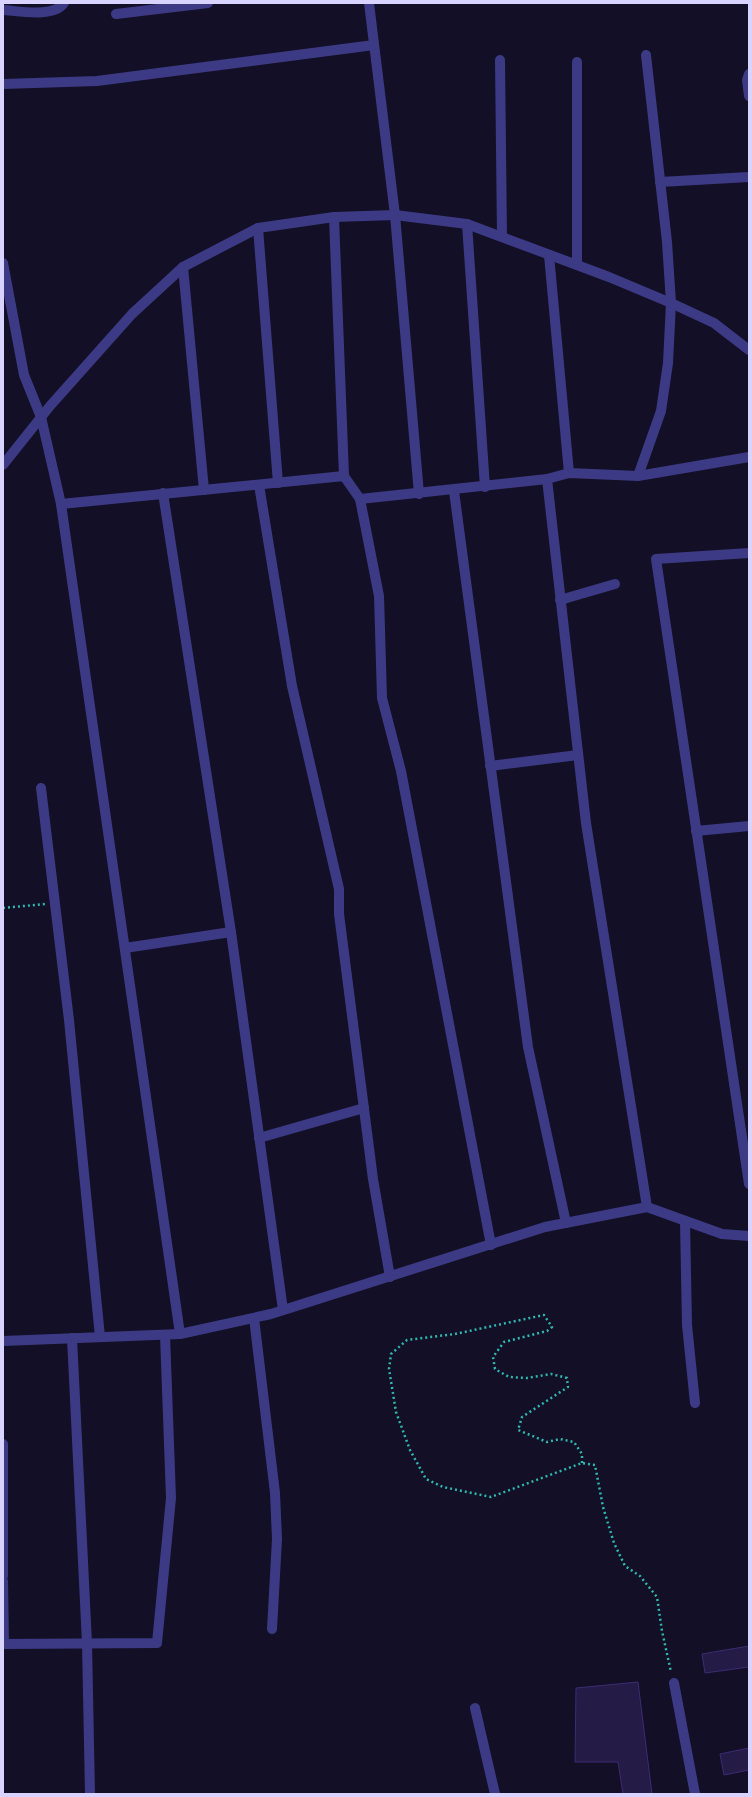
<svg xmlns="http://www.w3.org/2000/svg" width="752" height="1797" viewBox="0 0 752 1797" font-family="'Nunito Sans',sans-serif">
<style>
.building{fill:#241b47;stroke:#3b2d73}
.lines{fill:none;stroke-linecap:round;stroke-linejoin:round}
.path{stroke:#2fb8b0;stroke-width:2.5;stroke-dasharray:2 3;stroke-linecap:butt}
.minor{stroke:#3d3a85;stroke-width:10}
</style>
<rect width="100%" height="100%" fill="#130f26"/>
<g class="building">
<path d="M749,1646V1667L705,1673L702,1654Z"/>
<path d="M638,1682L652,1794H623L618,1762H575L576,1688Z"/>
<path d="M749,1748V1770L724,1775L720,1754Z"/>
</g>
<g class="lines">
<g class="path">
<path d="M3,908L45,904"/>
<path d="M582,1463V1454L574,1442L560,1439L547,1442L518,1430L522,1417L568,1387L567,1378L551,1374L527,1378L509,1377L495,1369L493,1357L504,1342L547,1331L552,1327L544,1315L455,1334L407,1340L391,1354L389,1369L396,1412L410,1450L426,1479L443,1487L491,1497L582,1463L595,1465L603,1507L614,1543L625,1566L640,1576L657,1597L662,1631L671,1672"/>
</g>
<g class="minor">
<path d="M369,3L395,215L419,494"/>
<path d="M3,10C19,11 54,18 64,3"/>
<path d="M116,14L208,3"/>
<path d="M500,60L502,237"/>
<path d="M749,74L747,80L749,96"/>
<path d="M3,84L97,81L374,45"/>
<path d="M660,182L749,177"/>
<path d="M334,217L344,476"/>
<path d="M467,224L485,487"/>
<path d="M258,228L278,483"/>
<path d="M549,255L569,473"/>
<path d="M3,263L24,375L41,417L61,504L180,1334"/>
<path d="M577,265V62"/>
<path d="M183,267L204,490"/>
<path d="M3,465L50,406L132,314L183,267L258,228L334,217L395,215L467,224L609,277L671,303L714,323L749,350"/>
<path d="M638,476L661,411L668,363L671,303L667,242L646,55"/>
<path d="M547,479L586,823L647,1207"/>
<path d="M259,485L292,686L339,889V914L373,1179L390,1277"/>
<path d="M454,491L528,1047L566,1223"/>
<path d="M163,493L231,932L283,1310"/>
<path d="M360,499L379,596L382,698L401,771L491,1245"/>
<path d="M61,504L344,476L360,499L547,479L569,473L638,476L749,457"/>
<path d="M749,553L656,559L749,1184"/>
<path d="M560,600L615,584"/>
<path d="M490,766L578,755"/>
<path d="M41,788L69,1020L100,1337"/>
<path d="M696,831L749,826"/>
<path d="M125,948L231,932"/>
<path d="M259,1138L364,1108"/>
<path d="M685,1221L687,1325L695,1403"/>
<path d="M254,1318L275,1493L277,1539L272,1629"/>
<path d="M72,1338L87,1643L90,1794"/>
<path d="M3,1341L180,1334L271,1314L545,1227L647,1207L722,1234L749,1236"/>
<path d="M3,1444V1576"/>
<path d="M3,1581L4,1644"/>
<path d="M3,1644L157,1643L171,1498L165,1335"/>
<path d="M674,1683L695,1794"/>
<path d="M475,1708L495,1794"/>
</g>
</g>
<rect width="752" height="1797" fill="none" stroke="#d9d4ff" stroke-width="8"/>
</svg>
